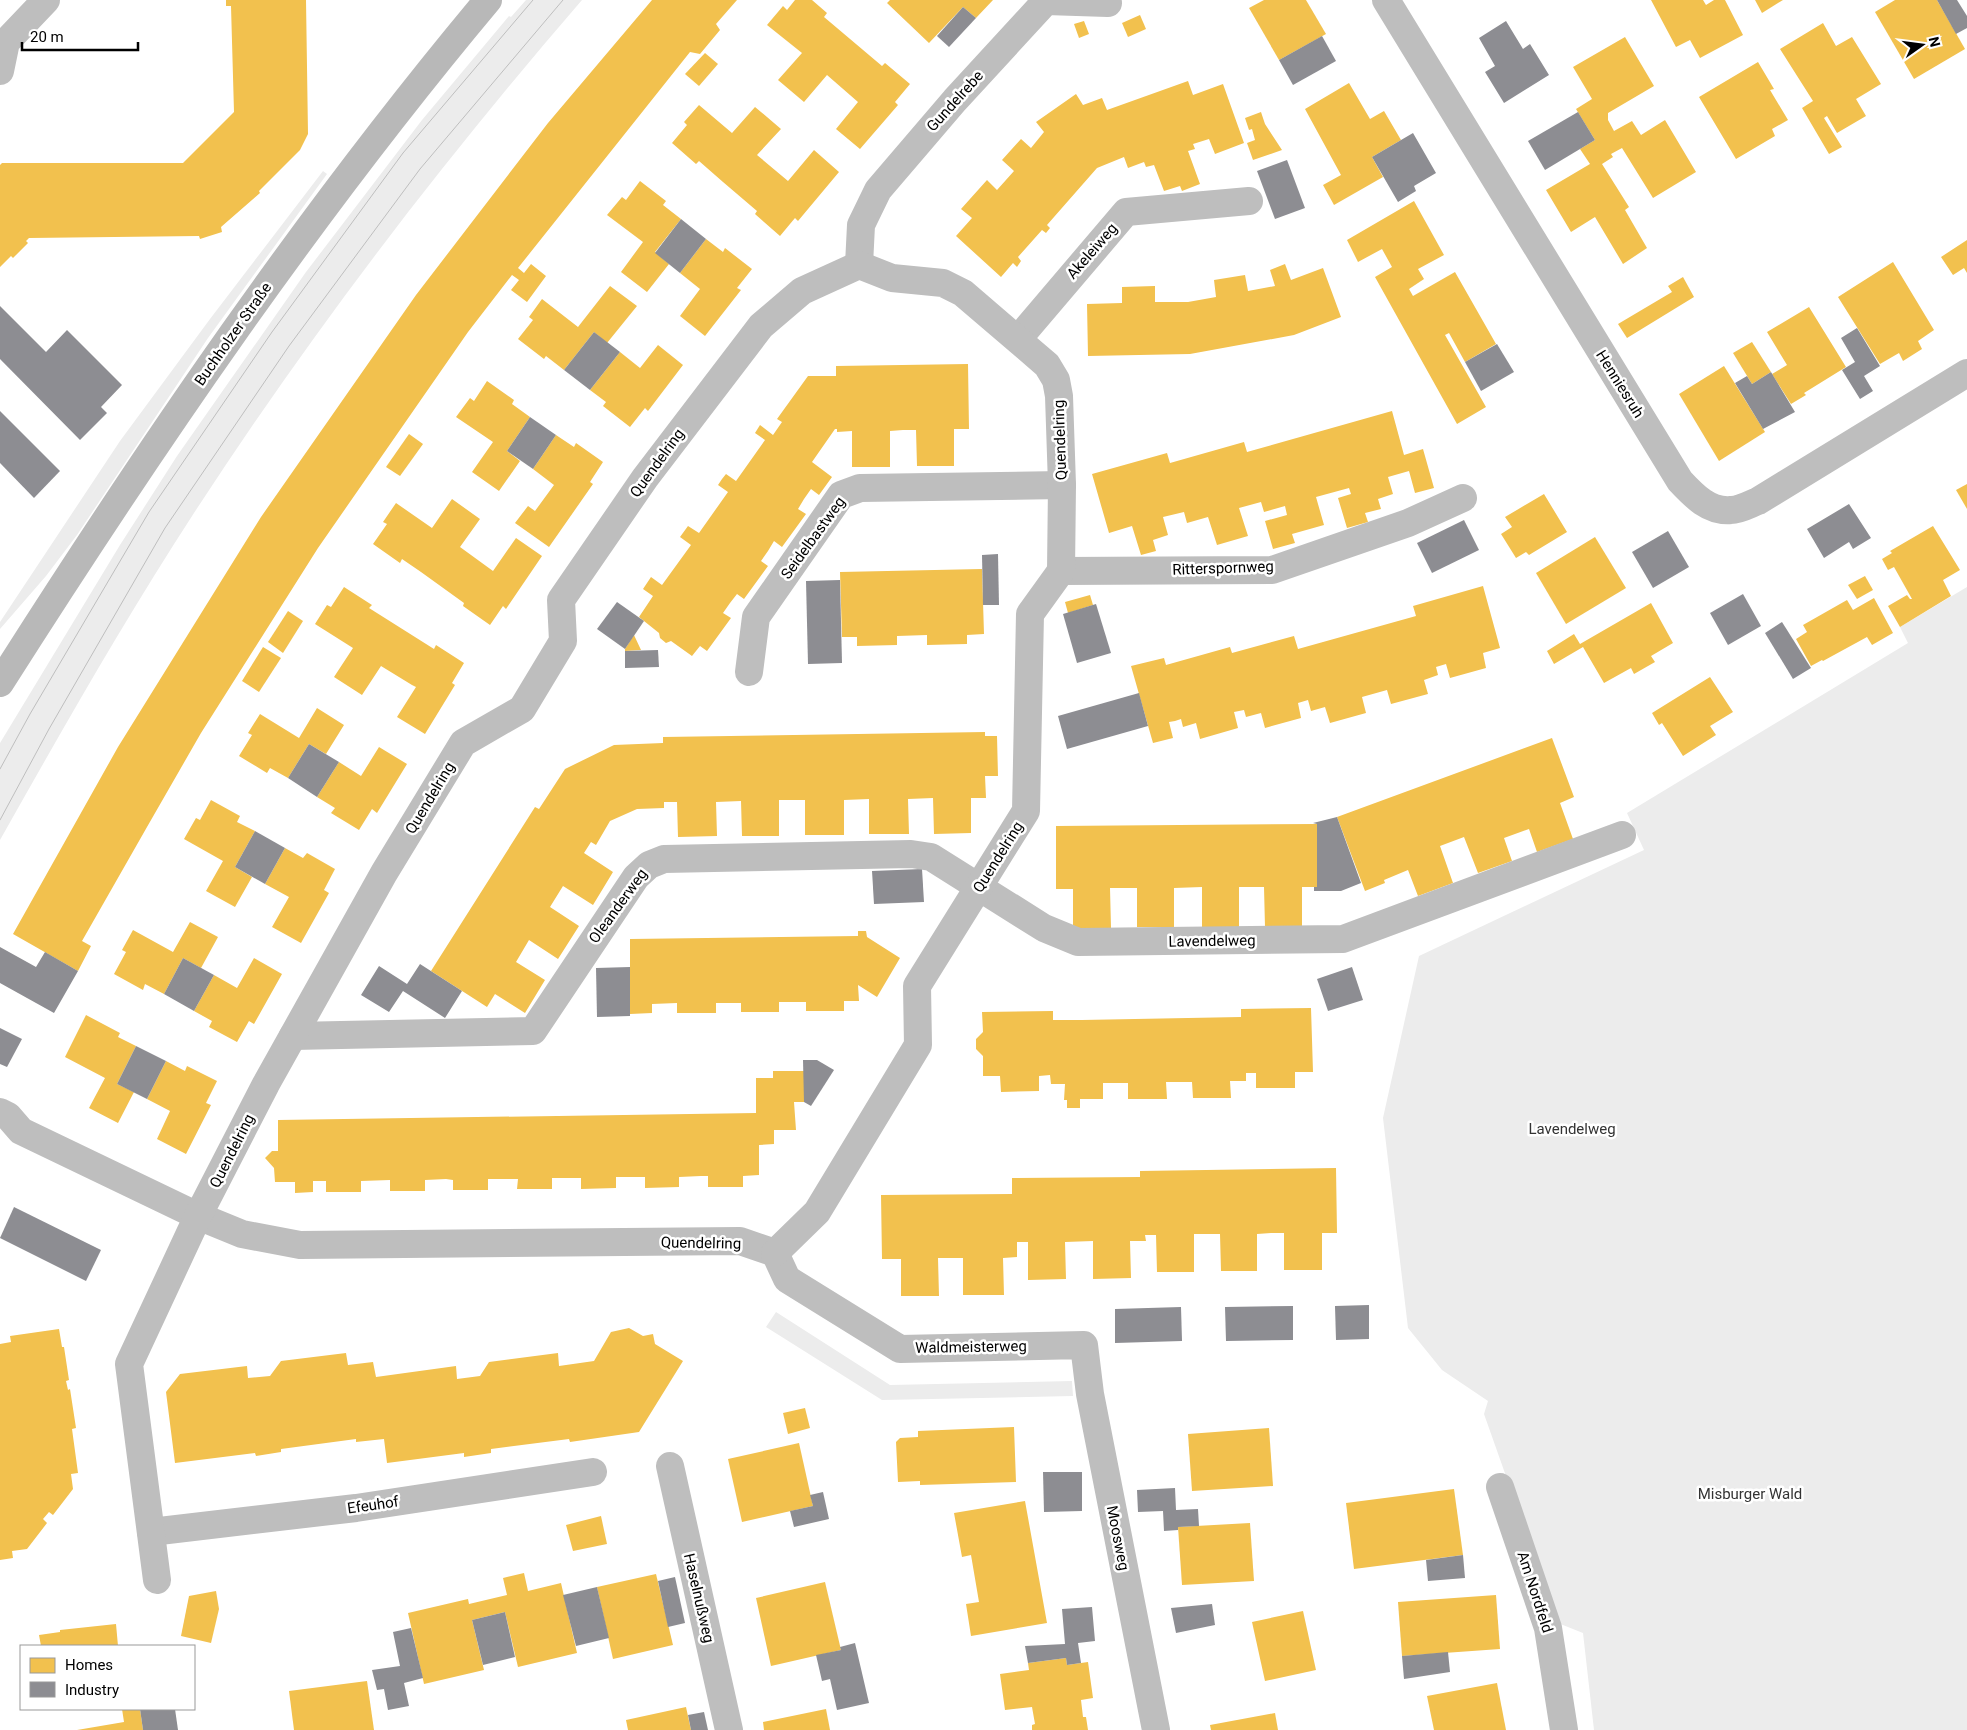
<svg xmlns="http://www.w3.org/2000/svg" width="1967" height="1730" viewBox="0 0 1967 1730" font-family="Roboto,sans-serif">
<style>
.green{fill:#ececec}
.homes{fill:#f2c14e}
.industry{fill:#8d8d92}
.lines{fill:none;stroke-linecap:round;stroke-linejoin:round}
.street{stroke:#bebebe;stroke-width:28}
.secondary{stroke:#b8b8b8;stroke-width:28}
.tram{stroke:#bebebe;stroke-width:1}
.labels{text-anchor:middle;stroke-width:5;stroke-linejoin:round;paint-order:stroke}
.street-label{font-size:15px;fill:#000;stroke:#fff}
.park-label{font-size:15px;fill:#333;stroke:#fff}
</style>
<rect width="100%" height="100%" fill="#fff"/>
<g class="green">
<path d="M526,0H582C442,162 311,333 194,513C125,619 62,730 0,840V743L120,545L177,456L306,272L422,120L509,16L511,17Z"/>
<path d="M323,171L327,174L208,338L77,535L46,576L0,629V622L120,441L210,319Z"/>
<path d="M1967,587V1730H1594L1583,1633L1558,1623L1484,1414L1488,1401L1442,1370L1408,1328L1383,1118L1419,956L1644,850L1627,813L1908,643L1900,627Z"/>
<path d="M776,1312L890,1385L1072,1381L1073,1396L882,1400L766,1327Z"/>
</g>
<g class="homes">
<path d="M226,0H306L308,134L300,150L259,191L260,193L221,227L222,232L200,239L199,236L29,238L26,241L28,243L13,258L11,256L0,267V165L2,163H183L234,112L231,6H226Z"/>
<path d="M652,0H737L716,24L720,30L700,54L690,52L518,268L524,273L531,264L546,276L527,302L511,290L519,280L512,275L468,332L318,548L201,733L147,827L82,941L91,946L78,971L13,934L118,747L261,517L416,295L548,123Z"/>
<path d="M795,0H812L827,13L824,17L882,66L885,63L910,84L895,102L898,105L860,149L836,129L858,102L827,75L804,102L778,80L802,53L767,25L783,6L787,10Z"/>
<path d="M890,0H993L976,18L963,7L929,43L887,3Z"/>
<path d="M1264,0H1306L1326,34L1279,60L1249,8Z"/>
<path d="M1651,0H1703L1706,5L1714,0H1725L1743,35L1700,58L1690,40L1676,47Z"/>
<path d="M1755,0H1783L1762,13Z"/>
<path d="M1895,0H1937L1965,49L1914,79L1875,12Z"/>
<path d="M1140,15L1146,29L1128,37L1122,23Z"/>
<path d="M1084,21L1089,34L1079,38L1074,24Z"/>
<path d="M1823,23L1836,46L1852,37L1881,84L1856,99L1866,116L1837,133L1827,116L1824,118L1842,147L1829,154L1802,108L1813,101L1780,49Z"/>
<path d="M1625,37L1654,86L1608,113V120L1614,131L1632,121L1641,135L1665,120L1696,172L1653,198L1622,148L1611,154L1613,157L1602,164L1629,207L1625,210L1647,248L1623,264L1595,217L1571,232L1546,190L1590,164L1580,149L1595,140L1576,109L1592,99L1573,67Z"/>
<path d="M705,53L718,64L699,86L685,74Z"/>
<path d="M1758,62L1774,89L1770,90L1788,120L1772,129L1775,136L1736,159L1699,97Z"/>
<path d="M1188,81L1193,95L1223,84L1244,143L1215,154L1209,139L1193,144L1195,149L1188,151L1200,184L1182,191L1180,186L1164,191L1154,165L1146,167L1144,162L1128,168L1124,157L1097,168L1047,225L1050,228L1046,233L1042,230L1018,257L1021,261L1017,267L1013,263L1001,277L956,236L972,218L961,209L987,180L997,190L1014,171L1002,160L1021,139L1031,148L1044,132L1036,122L1076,94L1083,105L1102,98L1107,110Z"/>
<path d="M1349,83L1370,119L1384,111L1401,140L1372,157L1383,177L1334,205L1323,185L1341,175L1305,109Z"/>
<path d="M699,105L732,133L755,107L767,117L781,129L757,155L788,181L814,150L839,172L798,221L795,218L780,236L755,214L757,211L723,182L699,161L696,164L672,143L687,125L684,122Z"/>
<path d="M1261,112L1265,124L1282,150L1253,160L1247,143L1255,140L1252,129L1249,130L1245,118Z"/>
<path d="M640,181L666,201L663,205L681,219L655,252L669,264L647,292L621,272L643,242L607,215L622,197L626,200Z"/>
<path d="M1414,201L1444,255L1418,269L1424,279L1409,289L1413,296L1455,272L1496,344L1465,362L1449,333L1445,335L1486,407L1457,424L1375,277L1392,267L1382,249L1358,262L1347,240Z"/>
<path d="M706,239L723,252L725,248L752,269L737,288L741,290L705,336L680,316L700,289L680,273Z"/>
<path d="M1967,240V273L1964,268L1953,275L1941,257Z"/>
<path d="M1893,262L1934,330L1918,341L1922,349L1903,361L1899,353L1880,364L1838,297Z"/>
<path d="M1285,264L1291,280L1323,268L1341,317L1294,335L1190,354L1088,356L1087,304L1122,303V287L1155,286V302H1188L1216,297L1214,280L1245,275L1248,291L1275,286L1270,270Z"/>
<path d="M1683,277L1694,297L1627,338L1618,324L1672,292L1668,286Z"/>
<path d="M610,286L637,306L607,343L594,332L564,370L546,356L544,359L518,339L533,320L529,317L542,299L578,327Z"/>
<path d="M1809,307L1846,367L1804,393L1806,395L1791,404L1772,374L1787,365L1767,332Z"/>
<path d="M1752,342L1771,372L1752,384L1733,353Z"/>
<path d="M658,345L683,365L648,411L645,408L630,427L603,406L606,402L590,390L620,352L640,368Z"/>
<path d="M968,364L969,429H954V466H917L916,430H903L890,431V467H852V431L837,432V429H835L812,462L832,477L819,495L811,489L804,499L798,509L806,514L782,547L774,541L768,551L761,561L768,566L744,599L737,594L730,603L723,613L731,618L707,651L700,646L692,656L671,641L666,643L660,638L659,633L639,617L653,596L643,589L651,577L662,585L691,545L680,537L688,526L699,533L728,492L718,485L722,479L726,474L736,481L765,440L755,433L760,425L773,435L782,422L777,419L808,376H836V366Z"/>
<path d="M1724,366L1765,432L1719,461L1679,394Z"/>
<path d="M487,381L514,400L512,404L530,417L507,451L520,461L499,491L472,472L493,442L456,417L470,398L474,401Z"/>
<path d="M1392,411L1404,455L1423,449L1434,488L1415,493L1409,471L1388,477L1393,494L1378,499L1381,509L1365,513L1368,522L1347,528L1338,498L1351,494L1349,488L1316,497L1324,525L1292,534L1295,543L1273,549L1265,521L1287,515L1285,506L1264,512L1261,502L1239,508L1248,536L1217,545L1208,517L1187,523L1184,512L1163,517L1168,535L1153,540L1156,551L1141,555L1132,526L1109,533L1092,474L1167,453L1170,463L1244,442L1247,452Z"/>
<path d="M409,434L423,444L400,476L386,467Z"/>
<path d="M556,435L574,447L576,443L603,462L590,482L593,484L549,547L515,523L528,506L535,511L554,485L533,469Z"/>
<path d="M1967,484V509L1956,490Z"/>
<path d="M1544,494L1567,532L1529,555L1526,552L1516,558L1501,534L1512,527L1505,517Z"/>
<path d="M452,499L480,519L460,547L493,571L516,538L542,556L506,609L503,606L490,625L463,606L464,603L421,572L402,559L400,563L373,544L387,524L383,522L396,503L432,528Z"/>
<path d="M1933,526L1960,570L1943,580L1951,596L1900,627L1888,606L1907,595L1910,599H1912L1894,567L1888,570L1882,559L1892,553L1890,551Z"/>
<path d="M1595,537L1626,588L1566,624L1536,573Z"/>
<path d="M982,569L984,634L967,635V644L927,645V635L897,636V645L857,646V637H842L840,572Z"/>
<path d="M1865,576L1873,590L1857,599L1848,585Z"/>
<path d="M1483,586L1500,648L1483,653L1486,668L1450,678L1446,664L1436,667L1438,675L1424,680L1428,694L1391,704L1387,690L1362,697L1366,713L1330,723L1325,707L1311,711L1308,700L1298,703L1301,718L1265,728L1261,713L1246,717L1244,710L1234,712L1238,728L1200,739L1196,723L1183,727L1181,719L1175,721L1169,722L1173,738L1153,743L1131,666L1164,658L1166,665L1230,647L1232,653L1294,636L1298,649L1416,616L1413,606Z"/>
<path d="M344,587L372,605L369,608L434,649L436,645L464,663L452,683L455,685L425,734L397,717L416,687L412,685L381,666L362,695L334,677L353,648L315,624L327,605L331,607Z"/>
<path d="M1090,595L1093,605L1068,613L1065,602Z"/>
<path d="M1874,598L1893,633L1872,645L1867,637L1823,661L1822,660L1811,666L1796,639L1807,632L1803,625L1847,600L1853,610Z"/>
<path d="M1651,603L1673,643L1651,656L1655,662L1634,674L1631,668L1604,683L1583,647L1554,664L1547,651L1574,634L1580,644Z"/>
<path d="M288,611L303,621L283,653L268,642Z"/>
<path d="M634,635L641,650L625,651V649Z"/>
<path d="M263,647L281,658L259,692L242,681Z"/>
<path d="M1710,677L1733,712L1710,726L1716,735L1683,756L1662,723L1659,725L1652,713Z"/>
<path d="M317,708L344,725L326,754L309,744L288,778L270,768L267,773L239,756L252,735L248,733L260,714L299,738Z"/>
<path d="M985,732V736H997L998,776H985L986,798H971V833L934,834L933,798L908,799L909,834H869V799L844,800V835H805V800H779V836H742L741,801L716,802L717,836L678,837L677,802H664V808L637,809L610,821L596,845L591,842L584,853L613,872L593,905L563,886L550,907L579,926L558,959L529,940L516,962L545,980L525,1013L495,994L487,1007L431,971L535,807L539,809L565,769L614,745L663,743V737Z"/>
<path d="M1552,738L1574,797L1560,803L1573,839L1537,852L1529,829L1504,838L1512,861L1478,873L1464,837L1440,846L1453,883L1418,896L1408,870L1384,880L1385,883L1365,891L1337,817Z"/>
<path d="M379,747L407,764L377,813L372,809L359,830L331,813L335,808L317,797L339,762L361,776Z"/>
<path d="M211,800L240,816L237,822L255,831L235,867L252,877L235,907L206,891L223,861L184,839L196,818L200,820Z"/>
<path d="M1317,824V887H1302V926L1265,927L1264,887H1239V927H1202V887L1174,888V927H1137V888H1110L1111,928H1073V889H1056V826Z"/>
<path d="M285,848L303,858L307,853L335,869L324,890L329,893L301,943L272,927L289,897L265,884Z"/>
<path d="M190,922L218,937L201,968L183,958L164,994L145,984L143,990L114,974L126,952L122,950L133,930L173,952Z"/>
<path d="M858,931H866L867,937L900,958L877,997L858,985L859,1001H844V1011H806V1002H779V1012H741V1003H716V1013H677V1003L652,1004V1013L630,1014V939L858,936Z"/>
<path d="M254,958L282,974L254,1024L249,1021L237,1042L209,1027L212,1021L194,1011L214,975L237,988Z"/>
<path d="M1311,1008L1313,1072H1295V1088H1256V1073H1246V1081H1230L1231,1098H1193L1192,1082H1166L1167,1099H1128V1083H1103V1099H1080V1108H1067V1100H1064L1065,1084H1051L1050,1075L1039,1076V1091L1001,1092L1000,1076H983V1056L976,1049V1039L983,1032L982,1012L1053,1011V1020H1082L1241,1017V1009Z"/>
<path d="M86,1015L120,1033L118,1037L136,1046L117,1084L134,1092L118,1123L89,1108L105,1078L65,1057Z"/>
<path d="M166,1061L185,1071L187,1066L217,1081L206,1103L211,1105L186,1154L157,1139L170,1111L147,1099Z"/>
<path d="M773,1071H804V1102H794L796,1130H774V1144L759,1145V1175L743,1176V1187H708V1176H701L679,1177V1187L645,1188V1177H616V1188L581,1189V1178H552V1189H517L518,1179H488V1190H453V1180L446,1179L425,1180V1191H390V1180L361,1181V1192H326V1181H313V1192L295,1193V1182H275L274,1168L265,1158L272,1151H278V1120L756,1113V1078H773Z"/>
<path d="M1336,1168L1337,1233H1322V1270H1284V1233H1271L1257,1234V1271H1221L1220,1234H1194V1272H1157L1156,1235H1145L1146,1241H1130L1131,1278L1093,1279V1241L1065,1242L1066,1279L1028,1280V1242H1017V1257L1003,1258L1004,1295H963V1258H938L939,1296H901V1259H882L881,1195L1012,1194V1178L1140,1177V1171Z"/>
<path d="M629,1328L643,1336L653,1334L655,1344L683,1361L639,1432L570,1442L569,1439L491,1449V1453L464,1457V1453L387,1463L384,1439L356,1442V1439L281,1449V1452L256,1456L255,1453L175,1463L166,1392L180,1374L247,1366L248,1378L270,1376L281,1361L346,1353L348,1365L373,1362L376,1377L456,1366L457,1379L480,1376L489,1362L558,1353L559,1366L594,1361L611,1332Z"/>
<path d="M59,1329L62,1347H64L69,1380L66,1381L68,1390L70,1389L76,1428L72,1429L78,1473L71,1474L73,1489L53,1515L49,1512L43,1519L47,1523L27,1549L12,1551L13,1558L0,1560V1344L11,1342L10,1336Z"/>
<path d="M805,1408L810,1428L788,1434L783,1413Z"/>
<path d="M1014,1427L1016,1482L920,1485V1481L898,1482L896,1442L900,1438L918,1437V1431Z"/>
<path d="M1269,1428L1273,1486L1192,1491L1188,1434Z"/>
<path d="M799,1443L813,1506L742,1522L728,1459Z"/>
<path d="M1454,1489L1463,1555L1354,1569L1346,1503Z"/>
<path d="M1025,1501L1047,1623L971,1636L966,1604L979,1602L971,1555L962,1557L954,1513Z"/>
<path d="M601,1516L607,1544L573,1551L566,1525Z"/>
<path d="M1250,1523L1254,1581L1182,1585L1178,1527Z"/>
<path d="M524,1573L528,1591L561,1583L577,1653L518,1667L505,1612L472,1620L484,1670L424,1684L408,1613L468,1599L469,1604L507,1595L503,1578Z"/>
<path d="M656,1574L673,1645L613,1659L597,1587Z"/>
<path d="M825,1582L841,1650L771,1666L756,1598Z"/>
<path d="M216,1591L219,1609L211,1643L181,1636L189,1596Z"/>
<path d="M1496,1595L1500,1649L1402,1656L1398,1602Z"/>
<path d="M1303,1611L1316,1670L1265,1681L1252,1622Z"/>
<path d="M116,1624L118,1646H41L39,1635L60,1632V1630Z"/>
<path d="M1066,1658L1067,1665L1088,1662L1093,1698L1081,1700L1083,1717H1086L1088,1730H1032V1725L1035,1724L1032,1707L1005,1710L1000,1674L1029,1670L1028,1663Z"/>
<path d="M367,1681L374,1730H294L289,1691Z"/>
<path d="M1497,1683L1506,1730H1434L1427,1696Z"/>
<path d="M686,1707L691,1730H628L626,1720Z"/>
<path d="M122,1709H140L143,1730H77L124,1722Z"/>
<path d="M826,1709L830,1730H764L763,1722Z"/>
<path d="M1275,1713L1278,1730H1211L1210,1725Z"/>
</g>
<g class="industry">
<path d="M1937,0H1957L1967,16V28L1956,34Z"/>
<path d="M963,7L976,18L949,47L937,36Z"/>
<path d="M1506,21L1523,49L1530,44L1549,75L1504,103L1485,72L1495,66L1479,38Z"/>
<path d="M1322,36L1336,61L1293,85L1279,60Z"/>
<path d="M1578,112L1595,140L1545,170L1528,141Z"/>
<path d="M1413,133L1436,173L1414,186L1416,191L1398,202L1372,157Z"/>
<path d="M1287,160L1305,208L1275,219L1257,171Z"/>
<path d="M681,219L706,239L680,273L655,253Z"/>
<path d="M0,306L46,352L67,330L122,385L101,407L107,413L80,440L0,359Z"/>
<path d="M1857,328L1880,366L1864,376L1873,391L1860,399L1842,370L1855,362L1841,338Z"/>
<path d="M594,332L620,352L590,390L564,370Z"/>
<path d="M1497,344L1514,372L1481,391L1465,362Z"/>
<path d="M1771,372L1795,412L1763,429L1735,383L1747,376L1752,384Z"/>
<path d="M0,411L60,471L34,498L0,463Z"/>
<path d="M530,417L556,435L533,469L507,451Z"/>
<path d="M1849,504L1871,538L1853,549L1849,542L1824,558L1807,529Z"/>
<path d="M1464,520L1479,550L1432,573L1417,543Z"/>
<path d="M1668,531L1689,567L1653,588L1632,552Z"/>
<path d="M998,554L999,605H983L982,555Z"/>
<path d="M840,580L842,663L808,664L806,581Z"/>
<path d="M1743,594L1761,626L1728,645L1710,613Z"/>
<path d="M617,602L644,621L625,649L597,629Z"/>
<path d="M1096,604L1111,653L1077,663L1063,614Z"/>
<path d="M1782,622L1811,668L1793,679L1765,633Z"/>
<path d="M658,650L659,667L625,668V651Z"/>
<path d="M1139,693L1148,726L1067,749L1058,716Z"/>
<path d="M309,744L339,762L317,797L288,778Z"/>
<path d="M1337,817L1361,883L1341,891H1314V887H1317V824L1313,823Z"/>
<path d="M255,831L285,848L265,884L235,867Z"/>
<path d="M922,869L924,902L874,904L872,871Z"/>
<path d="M0,947L36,967L45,952L78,971L54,1013L0,983Z"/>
<path d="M183,958L214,975L194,1011L164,994Z"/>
<path d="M420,964L462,991L445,1018L403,991L389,1012L361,995L379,966L407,984Z"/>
<path d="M630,967V1016L597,1017L596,968Z"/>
<path d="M1352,967L1363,1000L1328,1011L1317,979Z"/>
<path d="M0,1028L22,1039L7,1067L0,1064Z"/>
<path d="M136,1046L166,1061L147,1099L117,1084Z"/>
<path d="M803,1060H817L834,1070L811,1106L804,1102Z"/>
<path d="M14,1207L101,1250L86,1281L0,1238Z"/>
<path d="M1369,1305V1339L1336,1340L1335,1306Z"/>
<path d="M1293,1306V1340L1226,1341L1225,1307Z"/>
<path d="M1181,1307L1182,1341L1115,1343V1309Z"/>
<path d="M1043,1472H1082V1511L1044,1512Z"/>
<path d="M1175,1488L1176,1510L1198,1509L1199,1526L1178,1527V1530L1164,1531L1163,1511L1138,1512L1137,1490Z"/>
<path d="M823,1492L829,1519L794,1527L790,1511L813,1506L810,1495Z"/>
<path d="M1463,1555L1465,1578L1428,1581L1426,1560Z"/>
<path d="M675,1577L685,1623L668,1627L658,1581Z"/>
<path d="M597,1587L609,1638L576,1646L563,1595Z"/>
<path d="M1212,1604L1215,1625L1176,1633L1171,1608Z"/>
<path d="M1092,1607L1095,1641L1078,1643L1081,1663L1067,1665L1066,1658L1028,1663L1025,1646L1065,1644L1062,1609Z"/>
<path d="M505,1612L515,1657L483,1665L472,1620Z"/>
<path d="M411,1628L423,1678L404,1683L409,1706L388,1710L384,1689L377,1690L372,1670L400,1666L393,1632Z"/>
<path d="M855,1643L869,1703L837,1710L830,1679L822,1681L816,1655L841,1650L840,1647Z"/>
<path d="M1448,1652L1450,1672L1404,1679L1402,1656Z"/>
<path d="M140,1709H175L178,1730H143Z"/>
<path d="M704,1712L708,1730H691L688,1715Z"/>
</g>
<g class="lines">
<g class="street">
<path d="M1386,0L1680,481C1694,496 1709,512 1731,510C1740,510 1750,504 1758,501L1967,373"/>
<path d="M0,71L6,42L46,0"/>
<path d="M859,265L861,225L878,190L955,100L1046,1L1108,3"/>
<path d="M1018,339L1126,212L1249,201"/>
<path d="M1061,571L1272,570L1408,523L1463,498"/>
<path d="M749,672L756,617L841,495L860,488L1062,485"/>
<path d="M293,1036L533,1031L636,877L649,865L664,859L911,854L931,857L1044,928L1078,942L1343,939L1622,835"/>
<path d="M0,1112L8,1116L21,1131L198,1216L242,1234L300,1245L740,1241L775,1253"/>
<path d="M775,1253L787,1279L900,1349L1084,1345L1090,1394L1156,1730"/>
<path d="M670,1466L729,1730"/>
<path d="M1500,1487L1548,1628L1564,1730"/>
<path d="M151,1532L356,1508L593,1472"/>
<path d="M157,1580L129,1364L198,1216L266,1084L384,873L463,743L522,709L563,641L561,600L645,478L761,326L802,291L859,265L892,278L943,283L963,293L1047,365L1056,380L1059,396L1062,485L1061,571L1030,614L1026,811L917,986L918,1045L817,1212L775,1253"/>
</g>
<path class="secondary" d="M0,683C150,447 308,215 488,0"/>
<g class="tram">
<path d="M0,769L30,714L149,512L272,332L403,153L533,0"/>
<path d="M0,820L49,729L165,528L289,346L420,169L563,0"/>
</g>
</g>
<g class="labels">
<g class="street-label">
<text transform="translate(955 101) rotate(-48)" y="5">Gundelrebe</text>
<text transform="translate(1092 251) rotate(-49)" y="5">Akeleiweg</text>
<text transform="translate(233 334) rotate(-55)" y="5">Buchholzer Straße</text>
<text transform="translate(1620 384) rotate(58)" y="5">Henniesruh</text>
<text transform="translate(1060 440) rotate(-92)" y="5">Quendelring</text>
<text transform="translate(657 463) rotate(-54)" y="5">Quendelring</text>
<text transform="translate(813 538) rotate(-54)" y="5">Seidelbastweg</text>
<text transform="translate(1223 568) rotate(-2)" y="5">Ritterspornweg</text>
<text transform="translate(430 798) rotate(-59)" y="5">Quendelring</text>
<text transform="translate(998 857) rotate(-58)" y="5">Quendelring</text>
<text transform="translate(618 906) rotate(-54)" y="5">Oleanderweg</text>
<text transform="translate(1212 941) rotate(-1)" y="5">Lavendelweg</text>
<text transform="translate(232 1151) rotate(-63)" y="5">Quendelring</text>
<text transform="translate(701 1243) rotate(1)" y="5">Quendelring</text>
<text transform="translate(971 1347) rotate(-1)" y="5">Waldmeisterweg</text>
<text transform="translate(373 1505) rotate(-8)" y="5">Efeuhof</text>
<text transform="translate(1118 1538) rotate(79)" y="5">Moosweg</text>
<text transform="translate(1535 1592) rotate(72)" y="5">Am Nordfeld</text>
<text transform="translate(699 1598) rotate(77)" y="5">Haselnußweg</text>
</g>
<g class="park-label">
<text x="1572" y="1134">Lavendelweg</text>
<text x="1750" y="1499">Misburger Wald</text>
</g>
</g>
<rect x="20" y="1645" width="175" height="65" fill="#ffffff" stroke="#999999"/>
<rect x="30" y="1658" width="25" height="15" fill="#f2c14e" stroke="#999999"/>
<text x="65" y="1670" font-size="15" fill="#000000">Homes</text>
<rect x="30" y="1682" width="25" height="15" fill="#8d8d92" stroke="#999999"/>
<text x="65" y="1695" font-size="15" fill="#000000">Industry</text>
<g transform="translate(1922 45) rotate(76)" stroke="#ffffff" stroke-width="4" paint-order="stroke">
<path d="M0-4L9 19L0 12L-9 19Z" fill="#000000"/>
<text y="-8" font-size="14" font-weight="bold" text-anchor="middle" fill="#000000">N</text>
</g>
<path d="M22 42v8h116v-8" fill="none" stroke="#000000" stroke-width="2.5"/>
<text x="30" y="42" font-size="15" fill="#000000" stroke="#ffffff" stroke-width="4" paint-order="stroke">20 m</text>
</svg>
